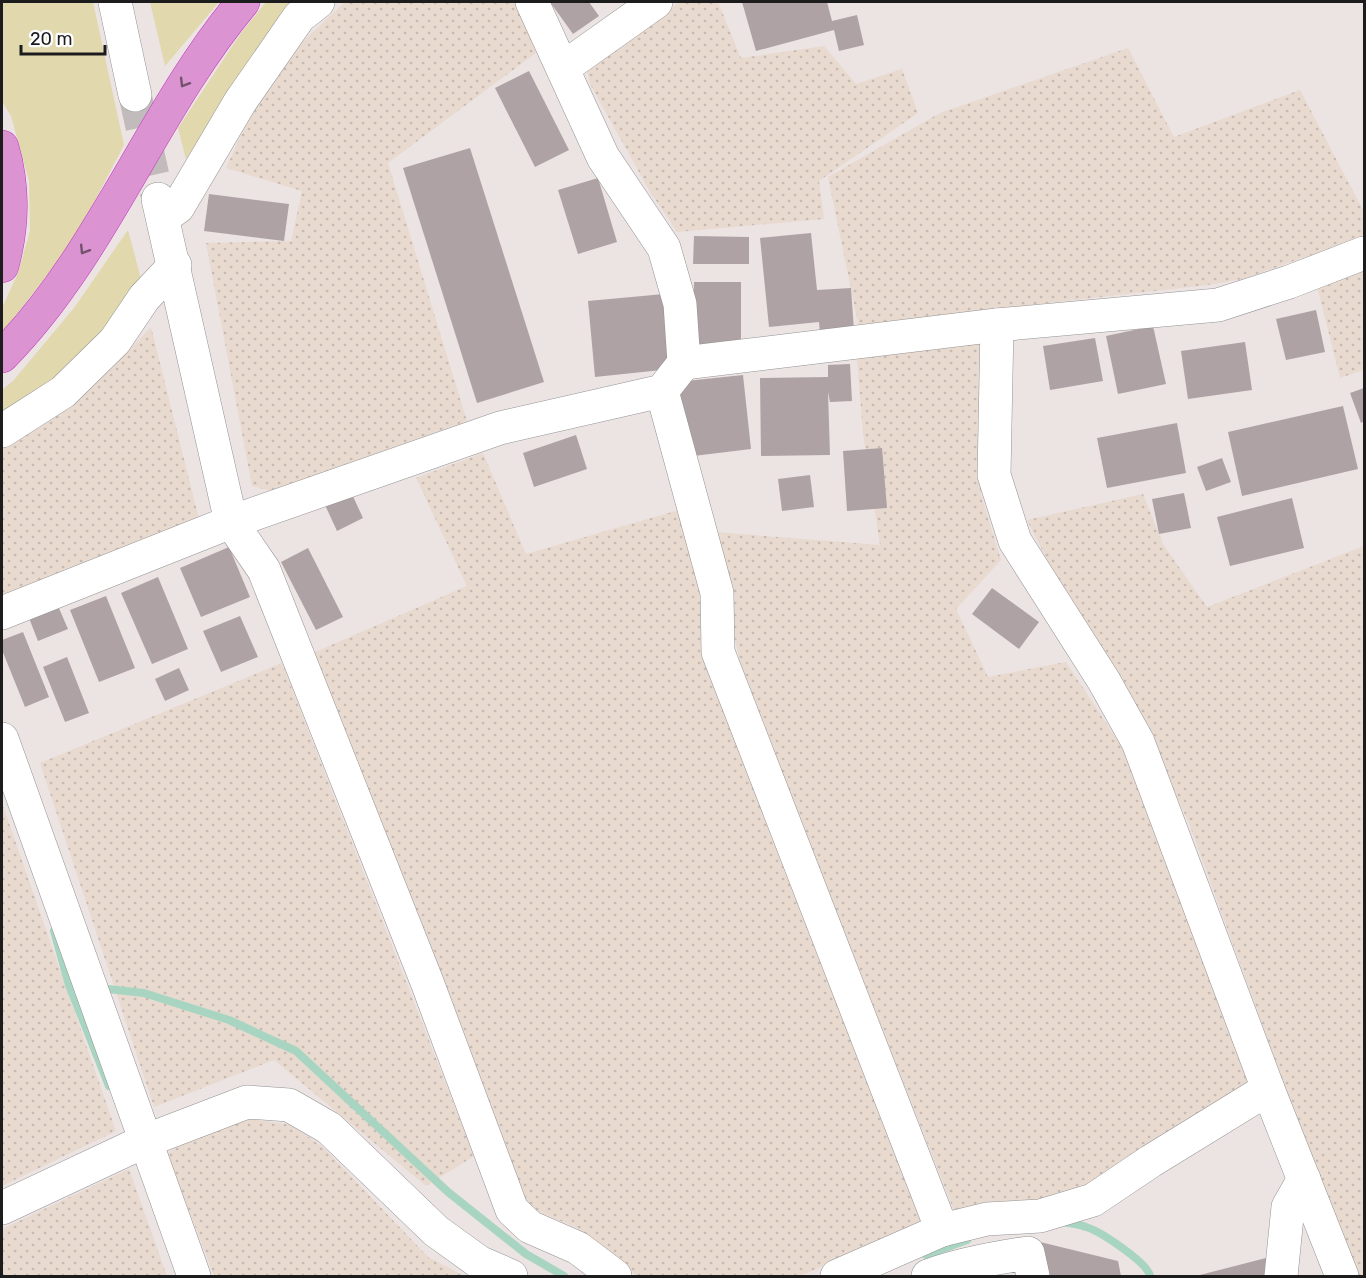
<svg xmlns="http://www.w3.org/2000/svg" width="1366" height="1278" viewBox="0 0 1366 1278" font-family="Rubik,sans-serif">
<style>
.farmland{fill:url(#farmland-dots)}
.grass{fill:#e1d8ae}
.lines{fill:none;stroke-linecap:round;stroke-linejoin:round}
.stream{stroke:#a8d5c1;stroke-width:8}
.building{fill:#aea2a5}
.minor-tunnel{stroke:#c2bbbb;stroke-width:33;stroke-dasharray:33 16;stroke-linecap:butt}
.minor-casing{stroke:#939393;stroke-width:34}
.motorway-casing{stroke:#c038c1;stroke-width:34}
.minor{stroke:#fff;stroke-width:33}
.motorway{stroke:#db93d1;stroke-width:33}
.oneway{stroke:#72526d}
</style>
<defs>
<pattern id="farmland-dots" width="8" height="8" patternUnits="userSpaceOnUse" patternTransform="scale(1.5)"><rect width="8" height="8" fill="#e9dad0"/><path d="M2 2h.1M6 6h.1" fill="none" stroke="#c7bab2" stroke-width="1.8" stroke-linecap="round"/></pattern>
</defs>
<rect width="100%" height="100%" fill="#ece3e3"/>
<g class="farmland">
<path d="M345,2H517L536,53L388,163L467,421L271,491L252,486L206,243L291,241L302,191L226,168L243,131L281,62Z"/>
<path d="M680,2H718L741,58L824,46L856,84L902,69L918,113L819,181L824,219L677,232L649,190L590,84L586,66Z"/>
<path d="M1128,48L1174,137L1300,90L1364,212V236L1243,279L1208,285L1012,307L859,328L828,177L940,113Z"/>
<path d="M1364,266V370L1340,378L1317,286Z"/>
<path d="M151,327L199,519L2,598V446L109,371Z"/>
<path d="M981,341V495L1001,560L956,609L988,677L1066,662L1122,747L1251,1081L1076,1193L1023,1204L954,1211L744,678L729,615L716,532L880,545L863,433L857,359Z"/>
<path d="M483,453L526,554L679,510L922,1223L800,1276H636L630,1268L577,1228L524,1205L313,653L467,586L416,478Z"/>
<path d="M1143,494L1163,544L1207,607L1364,546V1276H1354L1188,821L1144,727L1079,624L1027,520Z"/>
<path d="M282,663L474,1156L426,1186L274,1060L154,1107L40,763Z"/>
<path d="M2,803L116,1131L2,1186Z"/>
<path d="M251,1119L292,1125L324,1148L428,1257L464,1276H214L167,1153L208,1131Z"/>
<path d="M129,1169L167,1276H2V1229Z"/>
</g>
<g class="grass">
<path d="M2,2H93L124,145L80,229L52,269L2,333V308L18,273L30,231L29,181L11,116L2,101Z"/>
<path d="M150,2H219L165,66Z"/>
<path d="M266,2H307L241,73L186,159L178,128L241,33Z"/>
<path d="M128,230L141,279L113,325L77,363L2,418V390L13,381L74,308Z"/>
</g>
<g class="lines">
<g class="stream">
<path d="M54,931L69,985L109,1086"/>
<path d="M99,988L144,993L229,1020L296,1051L448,1192L526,1254L564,1276"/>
<path d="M1062,1222C1070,1223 1079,1224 1086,1227C1100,1231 1148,1263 1150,1276"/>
<path d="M926,1255L967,1240"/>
</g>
</g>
<g class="building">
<path d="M550,2H589L599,16L573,34Z"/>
<path d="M742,2H827L832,21L857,15L864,45L839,51L834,30L756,51Z"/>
<path d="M529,71L569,150L535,167L495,88Z"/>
<path d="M470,148L544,382L477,403L403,168Z"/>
<path d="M598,178L617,242L578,254L558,190Z"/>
<path d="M209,194L289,204L284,241L204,231Z"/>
<path d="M811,233L817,290L851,288L854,331L820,333L819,322L769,327L760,238Z"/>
<path d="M694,236L749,237V264H693Z"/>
<path d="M694,282H741V346H693Z"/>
<path d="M664,294L671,369L595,377L588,301Z"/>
<path d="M1316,310L1325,352L1286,360L1276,319Z"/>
<path d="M1153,326L1166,384L1118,394L1106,336Z"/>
<path d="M1095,338L1103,381L1050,390L1043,346Z"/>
<path d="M1245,342L1252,390L1188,399L1181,351Z"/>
<path d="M850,364L852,401L830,402L828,392L830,455L761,456L760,378L828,377V365Z"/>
<path d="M743,375L751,449L685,457L677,382Z"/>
<path d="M1364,388V421L1361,423L1350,393Z"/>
<path d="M1343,406L1358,469L1242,496L1228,432Z"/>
<path d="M1177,423L1186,473L1107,488L1097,438Z"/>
<path d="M576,435L587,469L534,487L523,453Z"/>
<path d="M882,448L887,508L847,511L843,451Z"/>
<path d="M1222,458L1231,482L1206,491L1197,467Z"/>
<path d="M810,475L814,507L782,511L778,479Z"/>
<path d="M351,492L363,518L337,531L325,505Z"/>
<path d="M1184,493L1191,528L1159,534L1152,499Z"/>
<path d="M1292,498L1304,548L1230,566L1217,517Z"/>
<path d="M229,547L250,597L201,617L180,568Z"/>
<path d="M308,548L343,617L316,630L281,562Z"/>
<path d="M158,577L188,649L152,664L121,593Z"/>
<path d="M992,588L1039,622L1019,649L972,614Z"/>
<path d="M106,596L135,668L99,682L70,610Z"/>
<path d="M58,606L68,629L38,641L29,618Z"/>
<path d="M240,616L258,657L221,672L203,631Z"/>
<path d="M23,632L49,697L25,707L2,650V640Z"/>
<path d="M67,657L89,713L65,722L43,667Z"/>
<path d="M179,668L189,690L165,701L155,679Z"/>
<path d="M1036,1241L1118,1261L1121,1276H1045Z"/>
<path d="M1266,1258L1271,1276H1196Z"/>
</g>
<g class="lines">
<path class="minor-tunnel" d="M135,95L158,199"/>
<g class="minor-casing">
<g id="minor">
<path d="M115,2L135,95"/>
<path d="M563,68L656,2"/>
<path d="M158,199L231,522L264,570L427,982L512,1210L530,1227L578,1248L615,1276"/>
<path d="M163,218L178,207L240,102L299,17L318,2"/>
<path d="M997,325L994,475L1015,541L1104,681L1138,742L1268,1089L1342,1276"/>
<path d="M684,363L997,325L1218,305L1289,282L1364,253"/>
<path d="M662,391L717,593L718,652L942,1230"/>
<path d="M2,431L63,392L115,341L144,298L175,265"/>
<path d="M2,613L231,522L500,428L662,391L684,363L680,304L664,248L603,157L532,2"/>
<path d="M2,739L194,1276"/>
<path d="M2,1208L145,1141L247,1102L289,1105L329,1128L436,1231L479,1262L511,1276"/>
<path d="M837,1276L942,1230L987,1219L1040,1216L1093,1200L1151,1161L1268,1089"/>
<path d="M928,1276C960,1264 994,1258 1028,1253L1033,1276"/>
<path d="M1281,1276L1288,1207L1304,1179"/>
</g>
</g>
<g class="motorway-casing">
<g id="motorway">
<path d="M2,147C14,187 13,226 2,266"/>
<path d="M2,356C103,254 151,112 243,2"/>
</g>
</g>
<use href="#minor" class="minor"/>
<use href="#motorway" class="motorway"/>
</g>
<defs><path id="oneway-chevron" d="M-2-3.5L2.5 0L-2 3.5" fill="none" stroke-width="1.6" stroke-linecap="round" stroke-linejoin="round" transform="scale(1.5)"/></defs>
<g class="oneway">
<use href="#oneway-chevron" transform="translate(184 83) rotate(121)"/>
<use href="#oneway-chevron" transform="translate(84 250) rotate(122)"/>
</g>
<rect width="1366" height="1278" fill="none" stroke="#1c1c1c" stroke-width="6"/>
<path d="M21 45v9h84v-9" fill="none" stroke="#1c1c1c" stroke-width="3"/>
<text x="30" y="45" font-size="18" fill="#1c1c1c" stroke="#ffffff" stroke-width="4.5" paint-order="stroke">20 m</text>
</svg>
